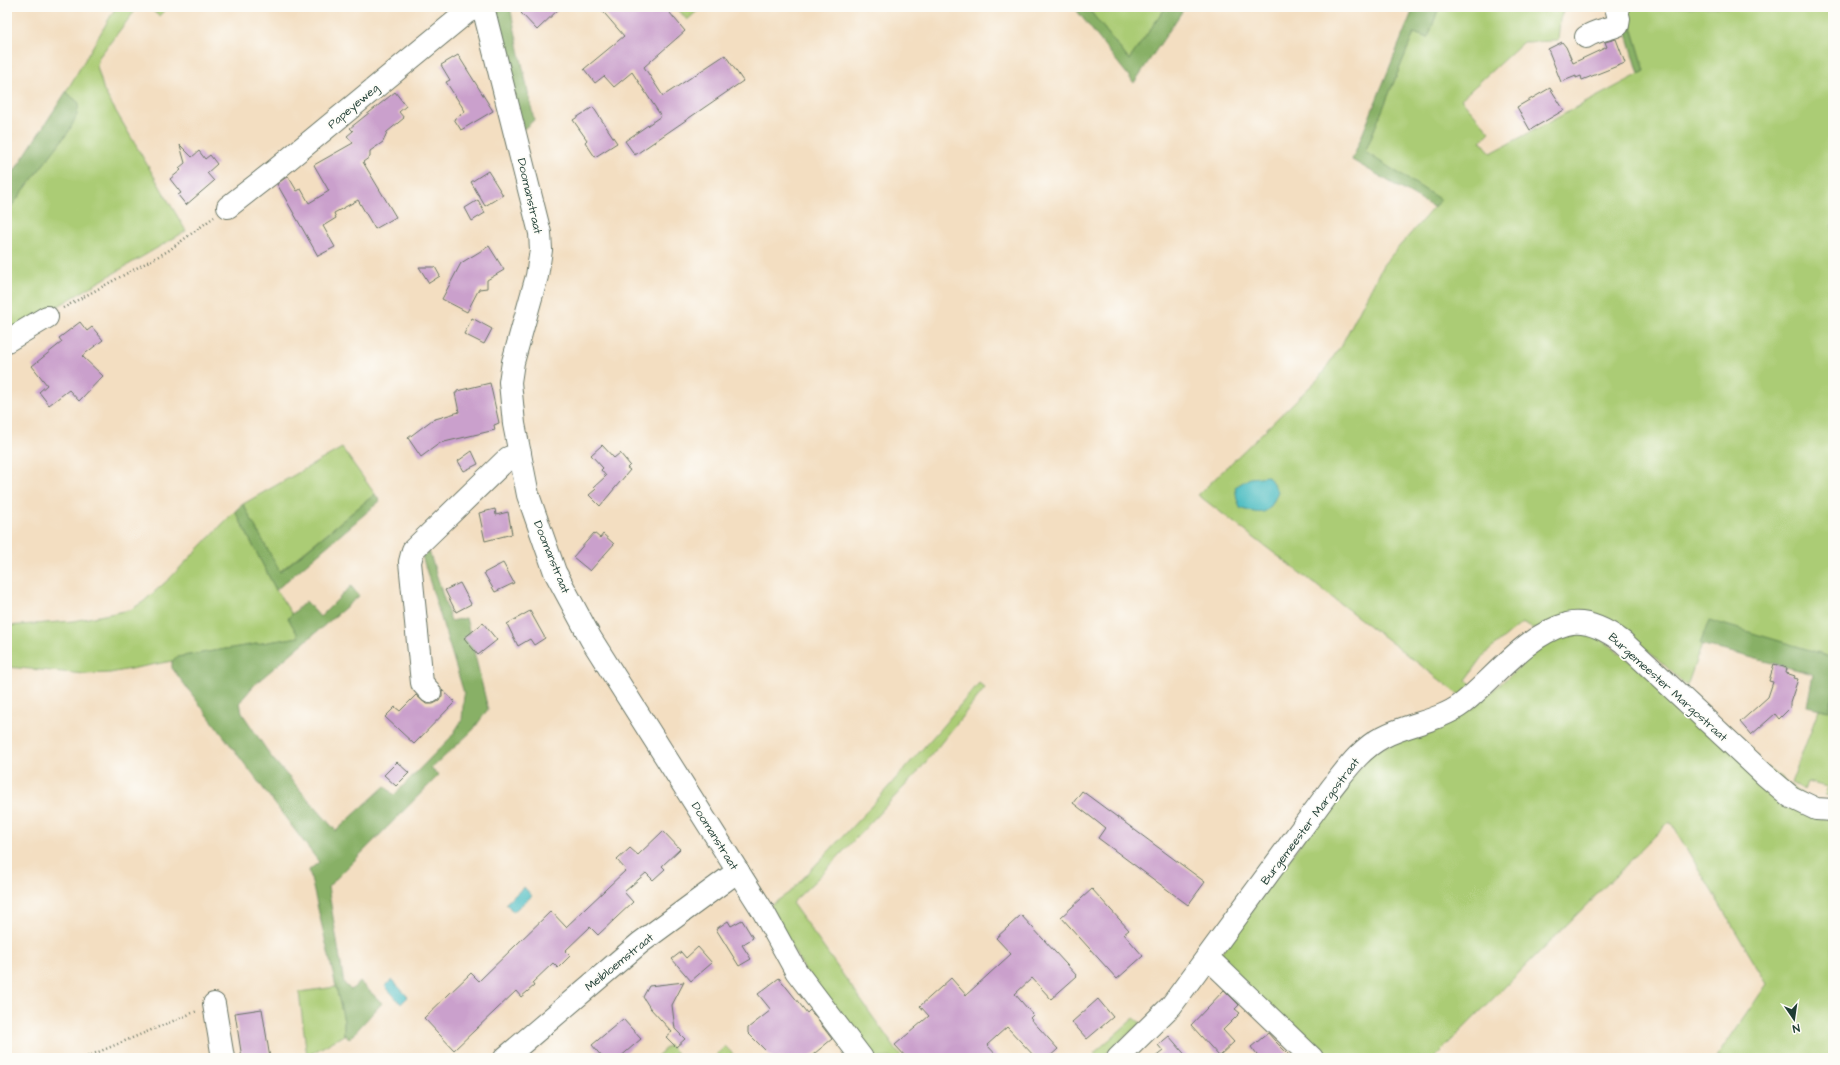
<svg xmlns="http://www.w3.org/2000/svg" width="1840" height="1065" viewBox="0 0 1840 1065" font-family="'Architects Daughter',sans-serif">
<style>
.green{fill:#abcc74;stroke:#658454}
.forest{fill:#88b066;stroke:#54764d}
.water{fill:#4ebdc2;stroke:#367d7b}
.building{fill:#caa0cc}
.lines{fill:none;stroke-linecap:round;stroke-linejoin:round}
.minor-casing{stroke:#697565;stroke-width:24}
.path{stroke:#697565;stroke-width:2.5;stroke-dasharray:1 3;stroke-linecap:butt}
.minor{stroke:#fff;stroke-width:22}
.labels{text-anchor:middle;stroke-width:3.5;stroke-linejoin:round;paint-order:stroke}
.street-label{font-size:12px;fill:#1f3d34;stroke:#fdfcf7}
</style>
<rect width="100%" height="100%" fill="#fdfcf7"/>
<filter id="ink" filterUnits="userSpaceOnUse"><feTurbulence type="fractalNoise" baseFrequency=".025" numOctaves="2"/><feDisplacementMap in="SourceGraphic" scale="8" xChannelSelector="R" yChannelSelector="G"/><feConvolveMatrix kernelMatrix="1 2 1 2 8 2 1 2 1" color-interpolation-filters="sRGB"/></filter>
<filter id="wash" filterUnits="userSpaceOnUse"><feTurbulence type="fractalNoise" baseFrequency=".012" numOctaves="4" result="noise"/><feDisplacementMap in="SourceGraphic" scale="16" xChannelSelector="R" yChannelSelector="G"/><feGaussianBlur stdDeviation="0.9" result="paint"/><feColorMatrix in="noise" values="0 0 0 0 0 0 0 0 0 0 0 0 0 0 0 0 0 1.4 0 .05"/><feComposite in="paint" operator="in"/></filter>
<g filter="url(#wash)">
<rect width="100%" height="100%" fill="#f3dec1"/>
<g class="green">
<path d="M116,7H138L99,57L97,66L104,91L186,231L7,336V212L69,131L79,103L66,92Z"/>
<path d="M148,7H168L159,16Z"/>
<path d="M676,7H702L687,20Z"/>
<path d="M1087,7H1166L1129,60Z"/>
<path d="M1439,7H1565L1560,19L1558,41L1523,42L1461,99L1490,132L1481,141L1491,153L1645,71L1626,7H1833V657L1710,621L1687,686L1658,659L1616,628L1534,629L1522,623L1485,654L1466,680L1473,686L1461,696L1198,495L1319,378L1342,344L1383,265L1440,200L1365,152L1414,33L1428,38Z"/>
<path d="M342,448L375,494L279,572L243,504Z"/>
<path d="M235,511L276,590L292,614L288,618L300,637L177,657L172,661L110,673L85,674L7,667V626L73,621L130,610L143,602L169,579Z"/>
<path d="M1580,629L1600,638L1833,819V1058H1716L1767,984L1670,821L1434,1058H1319L1221,959L1222,951L1303,840L1373,752L1473,708L1551,639Z"/>
<path d="M979,683L985,688L917,773L822,874L792,903L902,1058H868L806,972L768,907L790,892L866,812L940,729Z"/>
<path d="M1833,697V796L1825,795L1827,787L1807,782L1804,790L1791,783L1819,709L1829,711Z"/>
<path d="M336,987L344,1021V1035L307,1056L299,992Z"/>
<path d="M1134,1018L1141,1023L1102,1057L1099,1058L1094,1053Z"/>
<path d="M669,1045L682,1058H655Z"/>
<path d="M725,1046L737,1058H714Z"/>
</g>
<g class="forest">
<path d="M497,7H510L534,120L525,128L520,130L492,13Z"/>
<path d="M1074,7H1087L1129,60L1166,7H1185L1134,83Z"/>
<path d="M1414,7H1439L1428,38L1414,33L1365,152L1441,200L1433,207L1352,160Z"/>
<path d="M1626,7L1645,71L1639,74L1622,17Z"/>
<path d="M66,92L79,103L77,115L69,131L7,212V182Z"/>
<path d="M375,494L380,501L276,590L235,511L243,504L280,572Z"/>
<path d="M429,551L451,621L466,618L488,709L473,730L431,769L439,775L328,887L344,983L351,990L360,982L382,1003L349,1039L346,1034L344,1035V1021L309,870L319,862L172,668V661L177,657L299,637L288,618L306,601L320,617L351,586L359,596L255,684L240,702L242,713L272,758L336,831L385,786L394,795L451,737L462,720L464,693L422,556Z"/>
<path d="M1709,620L1833,657V697L1829,711L1807,706L1813,674L1700,644Z"/>
</g>
<g class="water">
<path d="M1268,476L1278,491C1269,515 1264,516 1240,508L1237,499L1235,487L1250,478Z"/>
<path d="M524,887L532,896L513,912L506,903Z"/>
<path d="M392,980L408,997L401,1004L385,986Z"/>
</g>
<g id="blocks">
<g class="building">
<path d="M527,7H561L537,30L521,13Z"/>
<path d="M599,7H665L685,31L644,67L663,96L725,55L743,81L635,155L625,141L661,116L632,72L614,87L604,76L595,83L584,69L624,36Z"/>
<path d="M1616,39L1625,63L1582,80L1581,76L1576,78V76L1561,82L1548,49L1562,42L1566,47L1573,63L1607,47L1605,42Z"/>
<path d="M458,55L493,111L461,130L454,119L465,111L446,82L450,80L441,65Z"/>
<path d="M1550,88L1564,110L1530,130L1517,107Z"/>
<path d="M395,92L406,106L399,112L404,118L387,132L383,142L370,151V157L363,162L396,217L375,229L358,200L334,213L336,218L323,226L335,247L318,256L277,184L288,176L297,191L301,189L309,203L329,191L314,165L353,143L347,136L353,131L350,128Z"/>
<path d="M593,107L617,143L595,157L585,142L587,140L573,120Z"/>
<path d="M180,145L192,157L199,151L205,159L210,155L217,164L207,173L214,181L186,205L178,195L181,193L170,179L181,170L179,168L185,163Z"/>
<path d="M488,171L503,195L485,206L471,182Z"/>
<path d="M478,200L485,213L472,221L465,208Z"/>
<path d="M489,246L504,270L487,280V288L479,289L467,312L442,299L461,263Z"/>
<path d="M419,267H435L440,276L429,283Z"/>
<path d="M472,318L492,329L484,344L464,334Z"/>
<path d="M80,322L87,331L92,327L103,340L82,356L103,376L79,401L69,390L49,405L39,392L47,385L32,366L62,342L59,338Z"/>
<path d="M490,383L499,423L494,425L495,430L440,443L421,457L408,438L432,420L459,412L455,393H457V391Z"/>
<path d="M602,445L614,458L620,453L630,465L627,468L630,470L600,506L589,495L596,489L594,487L606,476L601,470L603,468L591,455Z"/>
<path d="M472,451L478,464L464,471L458,461Z"/>
<path d="M495,509L496,515L508,512L512,534L485,541L479,513Z"/>
<path d="M594,533L600,538L603,534L614,544L590,571L573,557Z"/>
<path d="M503,563L514,583L495,592L484,573Z"/>
<path d="M460,583L471,604L456,612L445,590Z"/>
<path d="M530,611L545,638L534,645L530,639L518,646L507,624Z"/>
<path d="M483,623L497,640L478,655L464,638Z"/>
<path d="M1774,664L1787,668L1786,673L1795,676L1794,678L1798,679L1790,703V708L1779,719L1775,714L1751,735L1740,722L1768,697L1773,682L1769,681Z"/>
<path d="M442,690L455,702L414,744L385,717L395,707L400,711L416,695L426,704H433L439,701L442,696Z"/>
<path d="M397,762L409,773L396,786L384,775Z"/>
<path d="M1082,791L1205,882L1188,905L1098,838L1105,828L1073,803Z"/>
<path d="M663,831L680,849L662,866L665,869L653,880L646,873L624,892L633,902L598,935L590,927L565,951L570,956L558,968L553,963L532,983L534,986L521,997L516,991L454,1050L424,1018L471,973L479,981L551,911L566,927L626,870L617,860L630,848L638,855Z"/>
<path d="M1092,889L1129,930L1124,934L1143,956L1117,979L1061,917Z"/>
<path d="M1021,915L1077,976L1051,999L1032,978L1015,994L1033,1015L1030,1018L1058,1049L1048,1058H1036L1007,1027L987,1045L999,1058H907L895,1045L929,1016L920,1006L951,978L966,995L1011,954L996,938Z"/>
<path d="M742,920L753,938L742,945L751,959L739,966L716,929L728,921L731,926Z"/>
<path d="M698,947L712,963L691,981L672,959L681,952L686,958Z"/>
<path d="M779,978L807,1013L810,1010L832,1039L809,1058H773L748,1033V1028L771,1010L758,994Z"/>
<path d="M684,982L672,1005L675,1029L685,1039L676,1047L666,1037L672,1032L650,1008L643,997L649,986Z"/>
<path d="M1224,990L1239,1005L1235,1009L1240,1013L1223,1030L1234,1042L1219,1056L1191,1025Z"/>
<path d="M1098,999L1113,1017L1087,1039L1072,1022Z"/>
<path d="M262,1009L270,1058H242L235,1013Z"/>
<path d="M623,1019L641,1039L619,1058H603L592,1045Z"/>
<path d="M1268,1033L1275,1041L1292,1058H1259L1251,1047Z"/>
<path d="M1169,1036L1188,1058H1154L1163,1051L1158,1045Z"/>
</g>
</g>
</g>
<g filter="url(#ink)">
<use href="#blocks" fill-opacity="0" stroke="#697565" stroke-width="1"/>
<g class="lines">
<g class="minor-casing">
<g id="minor">
<path d="M483,7L540,233L541,250L537,276L513,362L510,382L514,424L528,495L555,572L591,639L763,911L796,971L862,1058"/>
<path d="M1586,37C1596,30 1607,30 1618,25L1619,19L1616,7"/>
<path d="M228,207L273,172L467,12L479,7"/>
<path d="M7,341L47,317"/>
<path d="M430,692L422,683L410,562L413,550L508,458L520,453"/>
<path d="M1208,958L1312,1058"/>
<path d="M214,1004L223,1058"/>
<path d="M505,1058L640,943L738,871"/>
<path d="M1118,1058L1171,1006L1330,790C1346,770 1360,749 1383,737C1407,724 1440,721 1462,704C1496,677 1524,636 1567,624C1587,619 1608,631 1623,642L1765,775L1791,797L1816,809L1833,810"/>
</g>
</g>
<g class="path">
<path d="M63,308L168,251L214,217"/>
<path d="M84,1058L197,1011"/>
</g>
<use href="#minor" class="minor"/>
</g>
</g>
<g class="labels">
<g class="street-label">
<text transform="translate(353 106) rotate(-40)" y="4">Papeyeweg</text>
<text transform="translate(530 196) rotate(77)" y="4">Doomanstraat</text>
<text transform="translate(552 557) rotate(68)" y="4">Doomanstraat</text>
<text transform="translate(1668 687) rotate(42)" y="4">Burgemeester Margostraat</text>
<text transform="translate(1310 821) rotate(-53)" y="4">Burgemeester Margostraat</text>
<text transform="translate(715 836) rotate(58)" y="4">Doomanstraat</text>
<text transform="translate(619 962) rotate(-39)" y="4">Meibloemstraat</text>
</g>
</g>
<rect width="1840" height="1065" fill="none" stroke="#fdfcf7" stroke-width="24"/>
<g transform="translate(1794 1019) rotate(167)" stroke="#fdfcf7" stroke-width="3" paint-order="stroke">
<path d="M0-3L7 15L0 10L-7 15Z" fill="#1f3d34"/>
<text y="-6" font-size="11" font-weight="bold" text-anchor="middle" fill="#1f3d34">N</text>
</g>
</svg>
